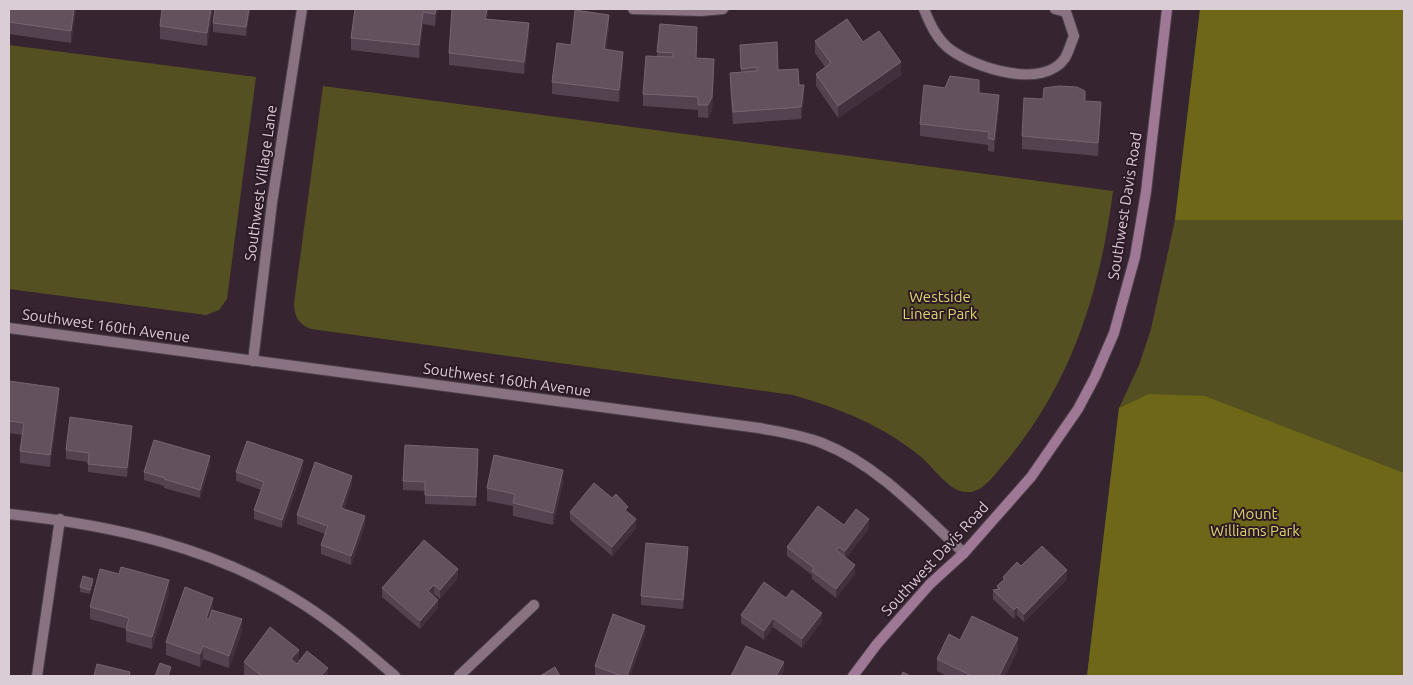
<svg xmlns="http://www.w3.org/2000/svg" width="1413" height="685" viewBox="0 0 1413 685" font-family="Ubuntu,sans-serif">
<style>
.green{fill:#545021}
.forest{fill:#6e6717}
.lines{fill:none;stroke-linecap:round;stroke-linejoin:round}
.street-casing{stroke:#4e3f4a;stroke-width:12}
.secondary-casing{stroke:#4e3f4a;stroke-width:12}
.street{stroke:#897383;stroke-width:10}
.secondary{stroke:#9e7894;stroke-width:10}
.wall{fill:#554250}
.shaded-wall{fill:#43303e}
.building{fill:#63515e;stroke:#766571}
.labels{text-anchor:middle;stroke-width:4;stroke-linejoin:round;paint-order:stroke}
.street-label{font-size:15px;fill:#dacdd6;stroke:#2c1a27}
.park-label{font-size:15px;fill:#dfd66c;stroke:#2c1a27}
</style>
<rect width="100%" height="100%" fill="#362431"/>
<g class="green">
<path d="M1200,9H1404V676H1087L1119,408L1139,365L1151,329L1175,220Z"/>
<path d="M9,45L256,77L227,299L219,310L206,315L9,289Z"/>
<path d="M323,86L1113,191C1100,293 1071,385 1003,465C993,476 982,494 965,492C949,491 933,467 921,457C884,426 839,408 793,395L311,329C298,324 294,316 294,303Z"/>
</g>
<g class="forest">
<path d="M1200,9H1404V220H1175Z"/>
<path d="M1149,394L1205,396L1404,473V676H1087L1119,408Z"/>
</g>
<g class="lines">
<g class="street-casing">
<g id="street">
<path d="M633,9L701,11L723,9"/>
<path d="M924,9C930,24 937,40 951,50C976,68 1043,90 1065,58C1069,51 1071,43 1074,36L1066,12L1055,9"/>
<path d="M9,328L759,428C780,432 802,435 822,443C878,465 921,513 964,553"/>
<path d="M253,361L272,203L302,9"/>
<path d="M9,514C111,525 215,547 303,604C336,625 366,651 395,676"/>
<path d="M37,676L60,519"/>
<path d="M459,676L534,605"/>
</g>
</g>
<g class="secondary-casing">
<path id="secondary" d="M853,676L877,644L930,584L964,553L1031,477L1078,409L1095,377L1114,333L1135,257L1146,192L1167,9"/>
</g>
<use href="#street" class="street"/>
<use href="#secondary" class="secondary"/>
</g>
<g class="wall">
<path d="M76,9L71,43L9,34V15Z"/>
<path d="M213,9L207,46L160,39V26Z"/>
<path d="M250,9L246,36L213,32V23Z"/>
<path d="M355,9H438L435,26L423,24L419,58L351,50V38Z"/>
<path d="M488,9L487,19L529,36L524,74L449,65V53Z"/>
<path d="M660,24L696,58L714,72L712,110L708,118L698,117V110L643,106V94L657,56Z"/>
<path d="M609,27L606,50L623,65L619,102L552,94V82L571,45Z"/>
<path d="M815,41L863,42L901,75L838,118L816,86V74L825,67L815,53Z"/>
<path d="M740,45L778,70L799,85L804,97L801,119L733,124L730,86V73L741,72Z"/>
<path d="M979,93L999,108L994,152L988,151V145L920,136V124Z"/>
<path d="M1085,101L1101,114L1098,156L1022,149V136Z"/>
<path d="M9,381L59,400L50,467L20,463V451L22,435L9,433Z"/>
<path d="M132,435L127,477L88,472V462L66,459V450Z"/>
<path d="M478,458L476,506L425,504V491L403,490V481Z"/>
<path d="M210,465L200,498L164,488V486L144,480V472Z"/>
<path d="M303,469L282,528L254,519V510L261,490L236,481V472Z"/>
<path d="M563,483L553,525L513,516V506L487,501V488Z"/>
<path d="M352,484L344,509L365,525L351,565L321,554V545L325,534L297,524V515Z"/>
<path d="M570,512L628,513L636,528L612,556L570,520Z"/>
<path d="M844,525L869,528L846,558L855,574L836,598L812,579V575L787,556V547Z"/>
<path d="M688,555L683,609L641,605V596Z"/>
<path d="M1021,566L1067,579L1024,622L1017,615L1014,619L993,599V590H997V586L1003,580V577Z"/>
<path d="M458,578L440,599L434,594L433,595L438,608L420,629L382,597V588Z"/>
<path d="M93,584L90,594L80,592V587Z"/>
<path d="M169,593L152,649L126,642V629L90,619V607Z"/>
<path d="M786,598L822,621L802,648L773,627L764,640L741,623V615Z"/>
<path d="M213,610L242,632L229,668L203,659L200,667L166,655V642Z"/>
<path d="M645,634L630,676H598L595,675V666Z"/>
<path d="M960,640L1018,650L1005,676H947L937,671V659Z"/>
<path d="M244,662L328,676H246L244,675Z"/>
</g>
<g class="shaded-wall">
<path d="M74,9H76L71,43V31Z"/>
<path d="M211,9H213L207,46V33Z"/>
<path d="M249,9H250L246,36V27Z"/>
<path d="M436,9H438L435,26V14Z"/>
<path d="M487,9H488L485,31V19Z"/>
<path d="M423,12V24L419,58V45Z"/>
<path d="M609,15V27L604,62V49Z"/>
<path d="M529,23V36L524,74V62Z"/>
<path d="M623,52V65L619,102V90Z"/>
<path d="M714,59L712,110L708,118V105Z"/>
<path d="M901,62V75L838,118V106Z"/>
<path d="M804,85V97L801,119V107Z"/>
<path d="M999,95V108L994,152V140Z"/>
<path d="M1101,102V114L1098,156V143Z"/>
<path d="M59,388V400L50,467V455Z"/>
<path d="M132,426V435L127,477V468Z"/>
<path d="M210,456V465L200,498V490Z"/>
<path d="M303,460V469L282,528V520Z"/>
<path d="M563,470V483L553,525V513Z"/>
<path d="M352,476V484L341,516V508Z"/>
<path d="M365,516V525L351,565V556Z"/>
<path d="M636,519V528L612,556V547Z"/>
<path d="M869,519V528L845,560V551Z"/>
<path d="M688,547V555L683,609V600Z"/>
<path d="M10,549V561L9,570V558Z"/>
<path d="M855,565V574L836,598V589Z"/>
<path d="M458,569V578L440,599V590Z"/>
<path d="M1067,570V579L1024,622V614Z"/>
<path d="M93,579V584L90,594V590Z"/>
<path d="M169,580V593L152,649V637Z"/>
<path d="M434,585V594L428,600V591Z"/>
<path d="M213,598V610L206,631V619Z"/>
<path d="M438,600V608L420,629V621Z"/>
<path d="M1017,607V615L1014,619V610Z"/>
<path d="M822,613V621L802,648V639Z"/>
<path d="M773,618V627L764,640V631Z"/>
<path d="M242,619V632L229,668V656Z"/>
<path d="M645,626V634L630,676H627Z"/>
<path d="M1018,638V650L1005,676H999Z"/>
<path d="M203,646V659L200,667V654Z"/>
<path d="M299,650V662L291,672V659Z"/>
<path d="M784,662V670L781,676H776Z"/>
<path d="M328,668V676H321Z"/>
</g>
<g class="building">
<path d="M10,9H74L71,31L9,22Z"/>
<path d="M162,9H211L207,33L160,26Z"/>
<path d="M215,9H249L246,27L213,23Z"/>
<path d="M355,9H436L435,14L423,12L419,45L351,38Z"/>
<path d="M452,9H487L485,19L529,23L524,62L449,53Z"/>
<path d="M575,10L609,15L604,49L623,52L619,90L552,82L557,43L571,45Z"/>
<path d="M847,19L863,42L879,31L901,62L838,106L816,74L831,63L815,41Z"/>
<path d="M660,24L697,27L696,58L714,59L712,97L708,105H698V97L643,94L646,56L673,57V53L657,52Z"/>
<path d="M777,42L778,70L798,69L799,85H804L801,107L733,112L730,73L757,71V67L741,69L740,45Z"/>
<path d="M950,76L979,80V93L999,95L994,140L988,138L989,132L920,124L924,85L945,88Z"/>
<path d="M1059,86L1077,87L1085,91V101L1101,102L1098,143L1022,136L1024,98L1043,99L1044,88Z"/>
<path d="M9,381L59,388L50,455L20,451L24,423L9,421Z"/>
<path d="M70,417L132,426L127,468L88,464L89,453L66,450Z"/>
<path d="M154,440L210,456L200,490L164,479L165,478L144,472Z"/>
<path d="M247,441L303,460L282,520L254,510L264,482L236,472Z"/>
<path d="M405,445L478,449L476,497L425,495V482L403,481Z"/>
<path d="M494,455L563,470L553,513L513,503L515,494L487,488Z"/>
<path d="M315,462L352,476L341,508L365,516L351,556L321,545L328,526L297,515Z"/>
<path d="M594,483L612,498L616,494L628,507L625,510L636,519L612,547L570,512Z"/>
<path d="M818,506L844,525L856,509L869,519L845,551L839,547L836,550L855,565L836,589L812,571L814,568L787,547Z"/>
<path d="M424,540L458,569L440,590L434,585L428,591L438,600L420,621L382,588Z"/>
<path d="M646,543L688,547L683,600L641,596Z"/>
<path d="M1042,546L1067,570L1024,614L1017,607L1014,610L993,590L1000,589L997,586L1005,579L1003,577L1017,562L1021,566Z"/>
<path d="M121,567L169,580L152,637L126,630L129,618L90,607L100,569L119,574Z"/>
<path d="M83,576L93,579L90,590L80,587Z"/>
<path d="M764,582L786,598L792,590L822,613L802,639L773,618L764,631L741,615Z"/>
<path d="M185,587L213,598L206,619H209L212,610L242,619L229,656L203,646L200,654L166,642Z"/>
<path d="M613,614L645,626L627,676H622L595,666Z"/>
<path d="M972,616L1018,638L999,676H972L937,659L949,634L960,640Z"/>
<path d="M270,627L299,650L291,659L297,664L307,651L328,668L321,676H262L244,662Z"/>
<path d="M746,646L784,662L776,676H731Z"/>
<path d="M160,663L171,667L168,676H155Z"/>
<path d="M97,664L130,672L129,676H94Z"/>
<path d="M555,667L560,676H540Z"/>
<path d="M903,672L910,676H901Z"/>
</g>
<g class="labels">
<g class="street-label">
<text transform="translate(261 183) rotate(-82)" y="5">Southwest Village Lane</text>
<text transform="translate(1125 206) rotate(-81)" y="5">Southwest Davis Road</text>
<text transform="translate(106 326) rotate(8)" y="5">Southwest 160th Avenue</text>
<text transform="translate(507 380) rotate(8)" y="5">Southwest 160th Avenue</text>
<text transform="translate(935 559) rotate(-47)" y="5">Southwest Davis Road</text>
</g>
<g class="park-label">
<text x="940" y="302">Westside<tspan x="940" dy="17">Linear Park</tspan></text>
<text x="1255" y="519">Mount<tspan x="1255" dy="17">Williams Park</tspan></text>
</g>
</g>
<rect width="1413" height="685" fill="none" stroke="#dacdd6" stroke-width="20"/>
</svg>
